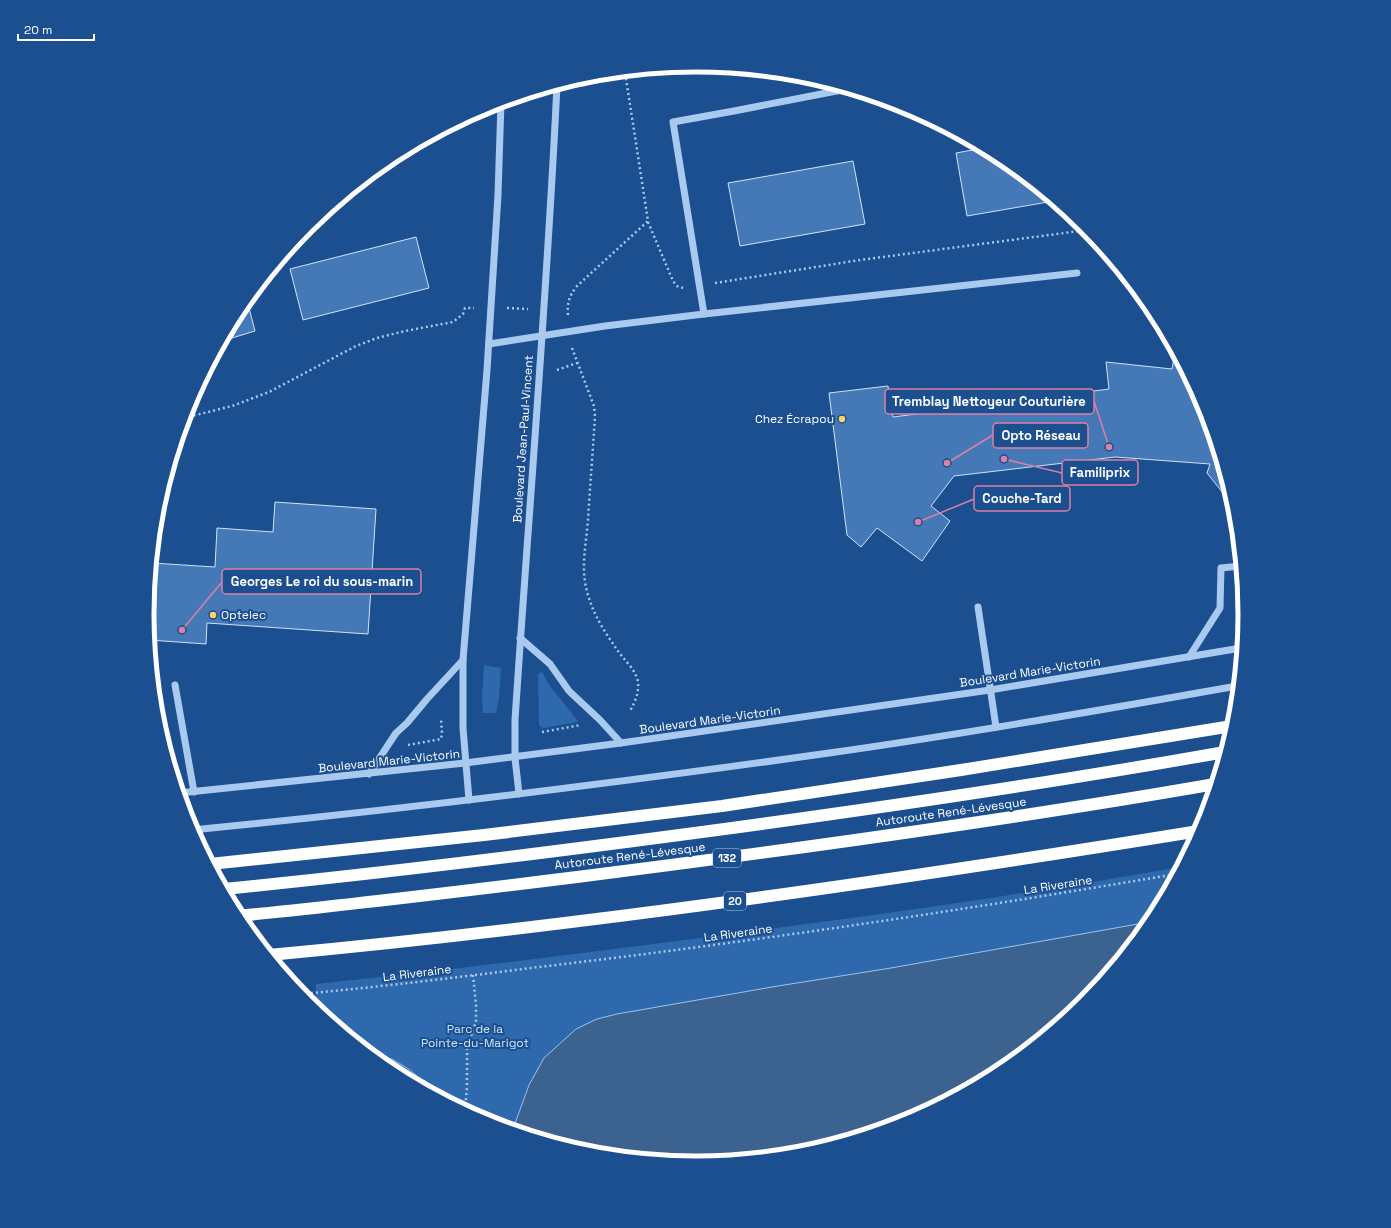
<svg xmlns="http://www.w3.org/2000/svg" width="1391" height="1228" viewBox="0 0 1391 1228" font-family="'Space Grotesk',sans-serif">
<style>
.green{fill:#2e69ad}
.water{fill:#3c6290;stroke:#9cc4f0}
.building{fill:#4478b7;stroke:#cfe3fa}
.lines{fill:none;stroke-linecap:round;stroke-linejoin:round}
.path{stroke:#a9c9ee;stroke-width:2.5;stroke-dasharray:2 3;stroke-linecap:butt}
.minor{stroke:#a9c9ee;stroke-width:7}
.highway{stroke:#fff;stroke-width:12}
.poi-dot{fill:#ffd166;stroke:#1b4f8f;stroke-width:1.5}
.labels{text-anchor:middle;stroke-width:4;stroke-linejoin:round;paint-order:stroke}
.shield{fill:#1b4f8f;stroke:#bbcadd;stroke-width:1}
.shield-label{font-size:11px;font-weight:bold;fill:#fff}
.poi-label{font-size:12px;fill:#fff;stroke:#1b4f8f;text-anchor:end}
.street-label{font-size:12px;fill:#fff;stroke:#1b4f8f}
.park-label{font-size:12px;fill:#cfe3fa;stroke:#1b4f8f}
.rim{fill:none;stroke:#fff;stroke-width:5}
.leader{fill:none;stroke:#dd80a5;stroke-width:1.5}
.callout-dot{fill:#dd80a5;stroke:#1b4f8f;stroke-width:1.5}
.callout{fill:#1b4f8f;stroke:#dd80a5;stroke-width:1.5}
.callout-label{font-size:13px;text-anchor:middle;font-weight:bold;fill:#fff}
</style>
<rect width="100%" height="100%" fill="#1b4f8f"/>
<g class="green">
<path d="M484,665L501,668L499,698L496,713H483L482,698Z"/>
<path d="M542,672L550,686L578,721L577,722L544,728L541,727L539,725L538,674Z"/>
<path d="M1180,867L1152,919L1084,1002L1000,1071L695,1163L588,1152L485,1121L390,1070L308,1003L315,1002L316,984C467,968 618,949 768,929C906,911 1043,891 1180,867Z"/>
</g>
<g class="water">
<path d="M1149,922L1084,1002L1000,1071L905,1121L802,1152L695,1163L588,1152L513,1129L529,1085L544,1058L576,1029L597,1019L617,1014L778,986L891,968Z"/>
<path d="M392,1059C403,1066 420,1073 423,1088L390,1070L377,1060Z"/>
</g>
<g class="building">
<path d="M983,148L1001,158L1054,201L967,216L956,153Z"/>
<path d="M853,161L865,224L740,246L728,183Z"/>
<path d="M416,237L429,288L303,320L290,269Z"/>
<path d="M247,300L255,331L222,341L239,309Z"/>
<path d="M1175,352L1203,404L1228,488L1223,493L1207,473L1210,464L1115,457L954,476L931,506L950,521L922,561L877,528L861,547L847,535L829,393L888,386L893,417L1109,389L1106,362L1172,369Z"/>
<path d="M275,502L376,509L368,634L207,623L206,644L149,640L147,614L152,563L215,567L217,528L273,532Z"/>
</g>
<g class="lines">
<g class="path">
<path d="M648,222L673,281L677,286L683,288"/>
<path d="M715,283L860,260L1087,230"/>
<path d="M507,308L528,309"/>
<path d="M568,315C567,303 569,296 577,286L648,221L625,72"/>
<path d="M572,348L594,406L595,416C593,450 590,485 588,520C586,545 580,570 588,595C594,616 606,634 618,651C625,661 636,670 638,682C639,693 635,702 630,711"/>
<path d="M557,370L577,363"/>
<path d="M184,418L232,406L269,392L356,346L377,338L405,331L453,322L463,314L465,308H474"/>
<path d="M542,732L581,725"/>
<path d="M408,745L441,739L442,733L441,719"/>
<path d="M301,994C380,987 460,977 539,967C752,942 964,910 1176,874"/>
<path d="M465,1110L467,1087V1047L476,1022V1005L473,975"/>
</g>
<g class="minor">
<path d="M704,314L673,122L734,111L847,89"/>
<path d="M489,344L605,326L704,314L1077,273"/>
<path d="M978,607L996,727"/>
<path d="M520,638L550,664L569,691L600,720L621,743"/>
<path d="M1189,657L1220,608L1221,568L1240,566"/>
<path d="M175,685L194,792"/>
<path d="M369,774L396,733L407,723L427,699L463,660"/>
<path d="M179,793L465,763L621,743L990,690L1241,648"/>
<path d="M519,794L515,758V720C529,508 547,297 557,85"/>
<path d="M469,800L463,728V660L487,370L498,195L501,102"/>
<path d="M192,830C405,809 617,783 829,753C965,734 1102,710 1237,686"/>
</g>
<g class="highway">
<path d="M210,864L484,835L722,806L961,770L1232,726"/>
<path d="M223,889C388,873 553,852 717,830C887,807 1056,782 1225,752"/>
<path d="M237,916C351,905 464,891 577,877C790,850 1003,821 1215,784"/>
<path d="M269,955C580,926 890,881 1199,831"/>
</g>
</g>
<g class="poi-dot">
<circle cx="842" cy="419" r="4"/>
<circle cx="213" cy="615" r="4"/>
</g>
<g class="labels">
<g class="shield">
<rect x="713" y="849" width="28" height="18" rx="3"/>
<rect x="724" y="892" width="22" height="18" rx="3"/>
</g>
<g class="shield-label">
<text x="727" y="862">132</text>
<text x="735" y="905">20</text>
</g>
<g class="poi-label">
<text x="834" y="423">Chez Écrapou</text>
<text x="221" y="619" text-anchor="start">Optelec</text>
</g>
<g class="street-label">
<text transform="translate(523 439) rotate(-86)" y="4">Boulevard Jean-Paul-Vincent</text>
<text transform="translate(1030 672) rotate(-9)" y="4">Boulevard Marie-Victorin</text>
<text transform="translate(710 720) rotate(-8)" y="4">Boulevard Marie-Victorin</text>
<text transform="translate(389 761) rotate(-6)" y="4">Boulevard Marie-Victorin</text>
<text transform="translate(951 812) rotate(-8)" y="4">Autoroute René-Lévesque</text>
<text transform="translate(630 856) rotate(-7)" y="4">Autoroute René-Lévesque</text>
<text transform="translate(1058 885) rotate(-9)" y="4">La Riveraine</text>
<text transform="translate(738 933) rotate(-8)" y="4">La Riveraine</text>
<text transform="translate(417 973) rotate(-7)" y="4">La Riveraine</text>
</g>
<g class="park-label">
<text x="475" y="1033">Parc de la<tspan x="475" dy="14">Pointe-du-Marigot</tspan></text>
</g>
</g>
<path d="M0 0H1391V1228H0ZM154 614a542 542 0 1 1 1084 0a542 542 0 1 1-1084 0Z" fill="#1b4f8f" fill-rule="evenodd"/>
<path class="rim" d="M154 614a542 542 0 1 1 1084 0a542 542 0 1 1-1084 0Z"/>
<path class="leader" d="M1109 447L1094 401M947 463L993 435M1004 459L1062 473M918 522L974 499M182 630L222 582"/>
<g class="callout-dot">
<circle cx="1109" cy="447" r="4"/>
<circle cx="947" cy="463" r="4"/>
<circle cx="1004" cy="459" r="4"/>
<circle cx="918" cy="522" r="4"/>
<circle cx="182" cy="630" r="4"/>
</g>
<g class="callout">
<rect x="885" y="389" width="209" height="25" rx="4"/>
<rect x="993" y="423" width="95" height="25" rx="4"/>
<rect x="1062" y="460" width="76" height="25" rx="4"/>
<rect x="974" y="486" width="96" height="25" rx="4"/>
<rect x="222" y="569" width="199" height="25" rx="4"/>
</g>
<g class="callout-label">
<text x="989" y="406">Tremblay Nettoyeur Couturière</text>
<text x="1041" y="440">Opto Réseau</text>
<text x="1100" y="477">Familiprix</text>
<text x="1022" y="503">Couche-Tard</text>
<text x="322" y="586">Georges Le roi du sous-marin</text>
</g>
<path d="M18 34v6h76v-6" fill="none" stroke="#ffffff" stroke-width="2"/>
<text x="24" y="34" font-size="12" fill="#ffffff" stroke="#1b4f8f" stroke-width="3" paint-order="stroke">20 m</text>
</svg>
